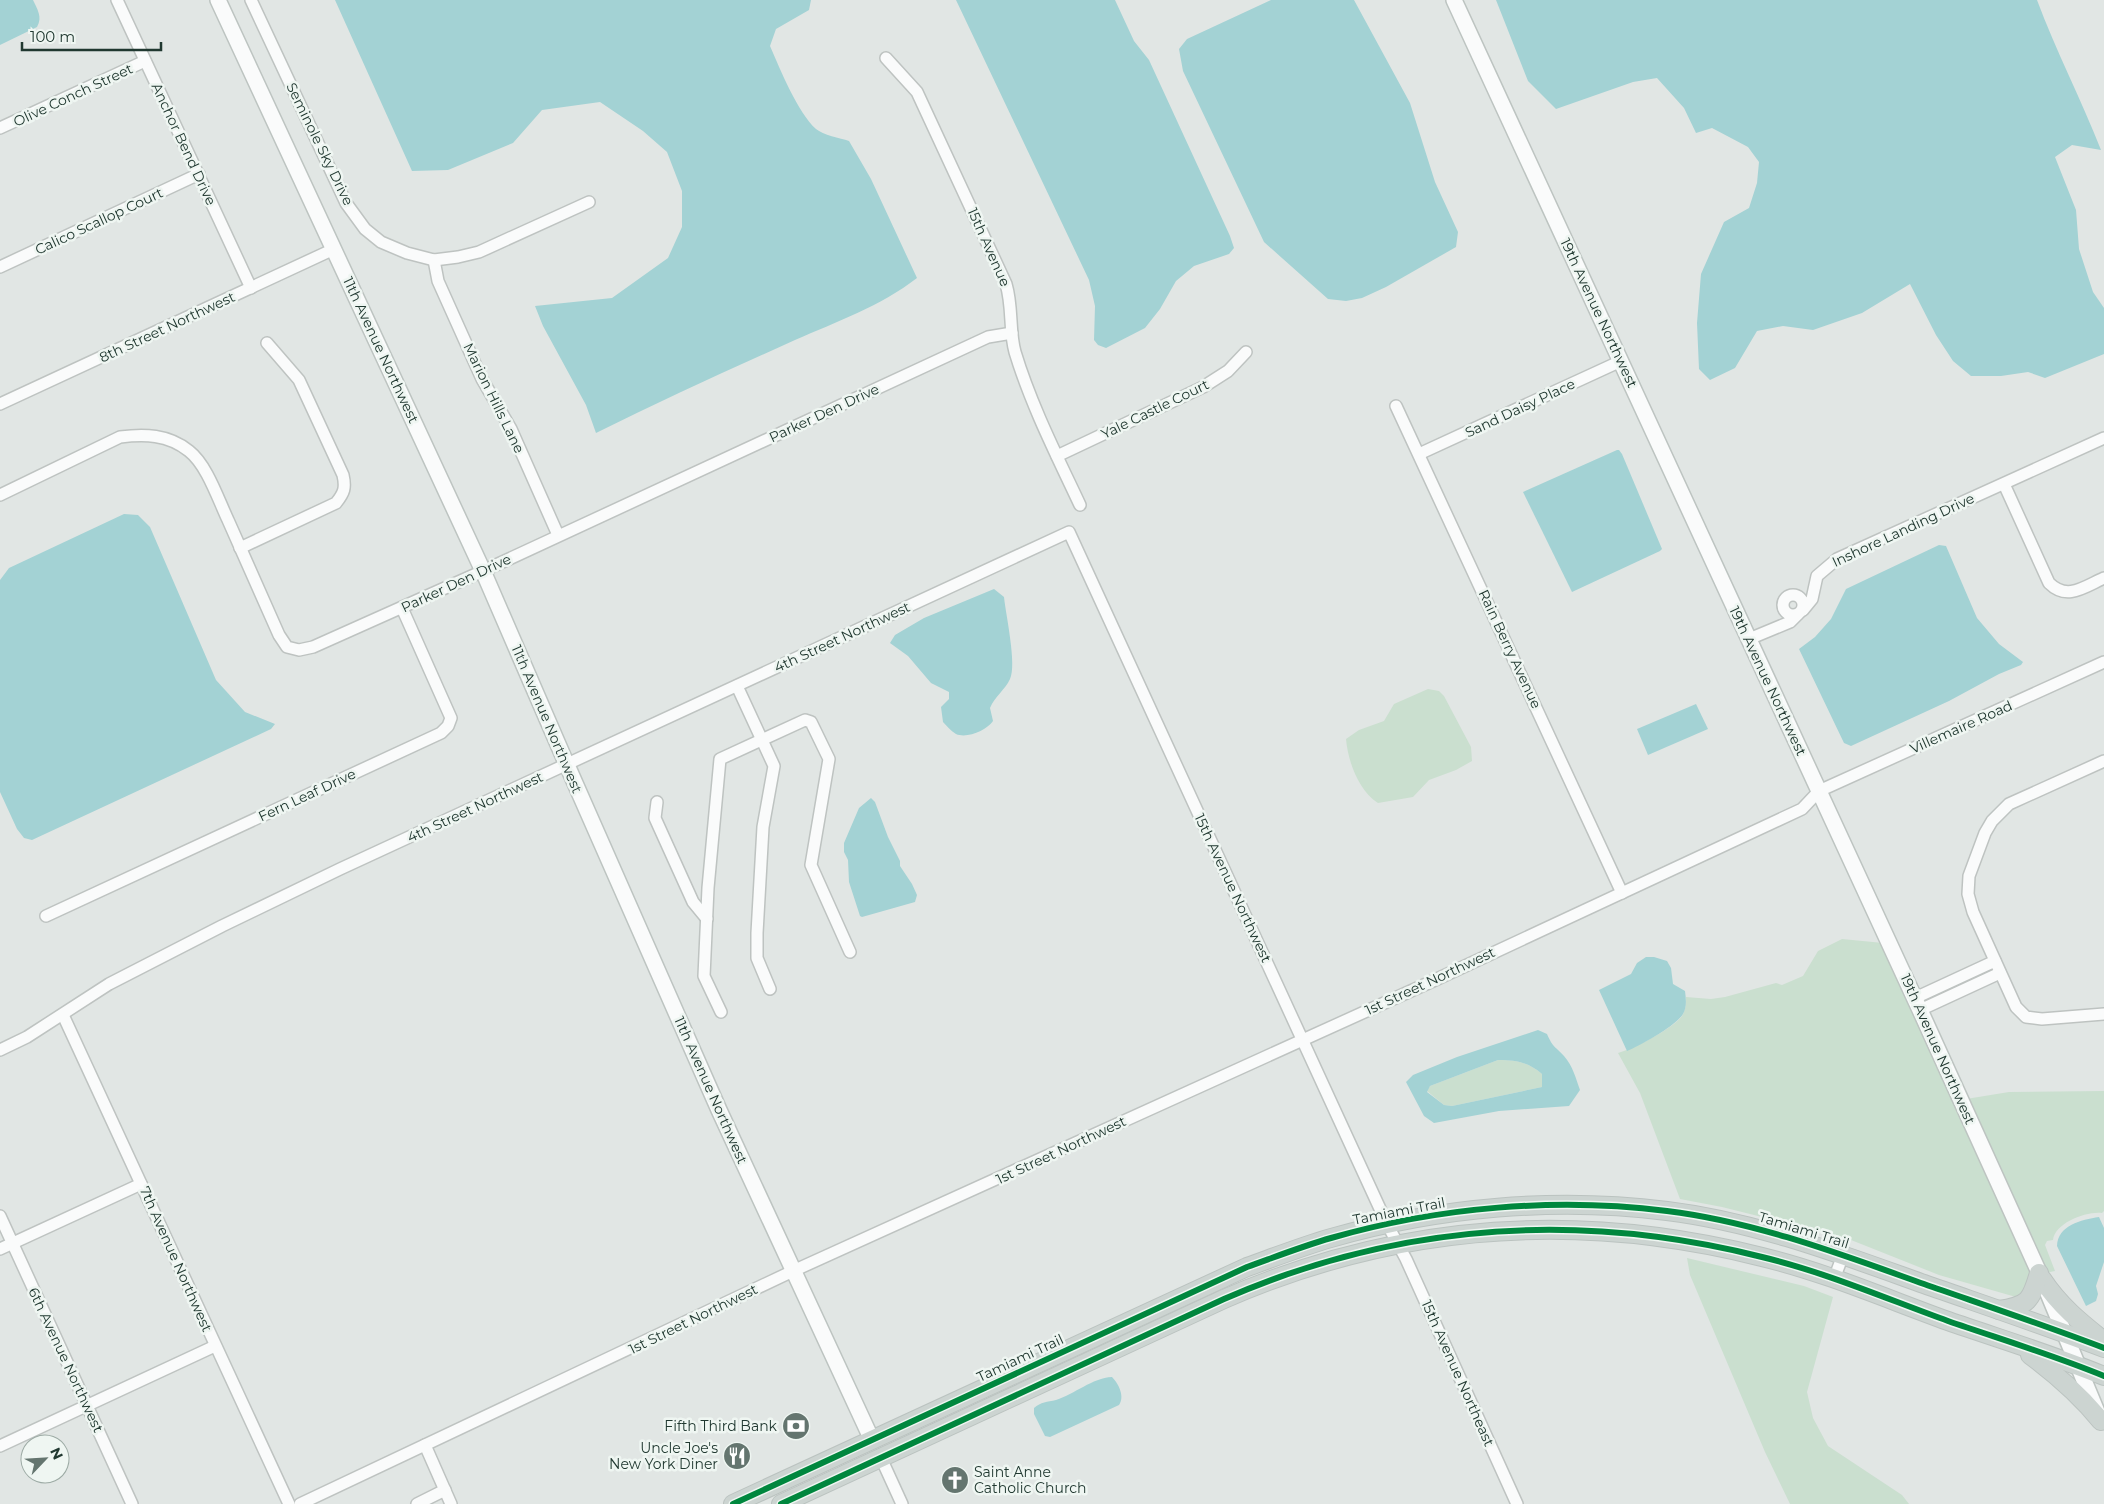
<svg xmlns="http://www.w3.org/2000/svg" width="2104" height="1504" viewBox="0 0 2104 1504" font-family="Montserrat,sans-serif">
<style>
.green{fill:#cadfcf}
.water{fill:#a3d2d4;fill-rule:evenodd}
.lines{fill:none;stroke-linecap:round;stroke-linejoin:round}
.street-casing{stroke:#bec3c1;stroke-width:14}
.secondary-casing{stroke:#bdc4c1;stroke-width:18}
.primary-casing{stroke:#bbc3c0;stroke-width:20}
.street{stroke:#fafbfb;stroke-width:11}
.secondary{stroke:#fafbfb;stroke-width:15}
.primary{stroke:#ccd4d1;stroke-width:18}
.cycleway-casing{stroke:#eff6f2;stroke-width:9}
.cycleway{stroke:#00873e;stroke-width:6}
.labels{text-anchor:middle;stroke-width:5;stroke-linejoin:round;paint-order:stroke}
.street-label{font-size:14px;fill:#203830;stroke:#eff6f2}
.poi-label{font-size:14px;fill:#203830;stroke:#eff6f2;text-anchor:end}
</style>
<rect width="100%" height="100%" fill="#e1e6e4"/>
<g class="green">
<path d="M1428,689L1439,691L1444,696L1471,747L1472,761L1456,770L1429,780L1413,797L1378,803C1358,790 1348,761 1346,739L1359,730L1384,721L1394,704Z"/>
<path d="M1842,939L1883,943L2034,1274L2029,1289L2016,1297L1939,1275L1846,1238L1722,1207L1680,1199L1640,1093L1618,1053C1633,1049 1674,1028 1682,1016C1686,1010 1686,1003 1686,997L1711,999L1725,997L1776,983L1782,985L1803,976L1818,951Z"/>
<path d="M1498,1060C1516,1060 1528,1062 1542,1074V1087L1452,1106L1444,1105L1427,1091L1430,1086Z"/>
<path d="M2104,1091V1211L2102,1213C2086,1211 2055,1223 2053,1240L2047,1241L2045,1245L2055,1271L2045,1273L1966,1099L2009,1092Z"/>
<path d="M1687,1258L1804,1286L1833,1297L1807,1392L1813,1418L1828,1446L1902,1495L1909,1504H1790L1765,1452L1690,1275Z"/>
</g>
<g class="water">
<path d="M0,0H33C37,9 43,17 37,27L0,45Z"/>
<path d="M335,0H811L809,10L776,29L770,46C780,69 798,113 816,129C823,135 840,138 849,141L871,179L917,278C881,306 836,322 795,340C729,370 662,400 596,433L586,405L543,326L535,306L612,298L668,258L682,227V191L667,152L643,131L600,102L542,110L513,143L448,170L412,171Z"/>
<path d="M956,0H1115L1134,41L1149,60L1230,236L1234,248L1229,254L1194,266L1176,281L1160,309L1145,328L1106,348L1098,345L1094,340L1095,306L1089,280Z"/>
<path d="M1271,0H1354L1410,103L1435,182L1458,232L1456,247L1386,287L1362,298L1346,301L1328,299L1264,242L1183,71L1179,49L1187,39Z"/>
<path d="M1496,0H2037C2056,51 2081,99 2101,150L2072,145L2055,157L2076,210L2079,249L2093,292L2104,308V354L2045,378L2028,372L2001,376H1971L1953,361L1936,335L1910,284L1862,313L1813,330L1783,326L1757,331L1735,368L1710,380L1699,369L1697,323L1701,274L1724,222L1749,208L1757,183L1759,162L1748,147L1712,128L1696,133L1684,108L1657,78L1633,82L1556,109L1528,81Z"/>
<path d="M1617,450H1619L1622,454L1662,549L1660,551L1572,592L1523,492Z"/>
<path d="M124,514L138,515L150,527L216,680L245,712L275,724L271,729L32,840L24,838L17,829L0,792V580L9,568Z"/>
<path d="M1939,545L1946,546L1977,618L1999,644L2023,662L2021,665L1999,674L1949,701L1851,746L1844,743L1799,649L1815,637L1831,619L1846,589Z"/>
<path d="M994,589L1004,597C1006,616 1017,665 1010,679C1005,690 995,696 990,708L993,721C987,730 967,739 956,734C951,731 947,726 943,722L941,707L949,699V692L931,683L908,656L890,643L895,635L924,618Z"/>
<path d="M1696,704L1708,729L1648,755L1637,729Z"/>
<path d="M871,798L875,802L888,837L900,861V866L912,884L917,895L915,902L862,917L860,916L849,882L848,860L844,852V843L859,808Z"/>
<path d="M1646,957H1654L1667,961L1671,968L1673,984L1685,991C1686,999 1687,1007 1683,1014C1676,1026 1639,1046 1627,1051L1599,990L1631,974L1637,963Z"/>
<path d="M1538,1030L1547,1034C1553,1048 1555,1046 1564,1056C1573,1066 1576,1079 1580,1090L1569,1106L1499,1111L1434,1123L1424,1116L1406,1082L1413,1075L1457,1057ZM1498,1060C1516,1060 1528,1062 1542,1074V1087L1452,1106L1444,1105L1427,1092L1430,1086Z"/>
<path d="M2099,1217L2104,1228V1262L2096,1286L2098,1294L2096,1301L2086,1306L2057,1246C2058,1225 2081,1220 2099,1217Z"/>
<path d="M1112,1377C1119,1384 1125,1397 1119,1405L1050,1437L1045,1436L1034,1414V1408C1041,1402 1047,1402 1056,1400C1075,1394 1092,1378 1112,1377Z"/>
</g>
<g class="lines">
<g class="street-casing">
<g id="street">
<path d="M117,0L251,288"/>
<path d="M251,0L346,203L365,229L381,242L407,253L434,260L458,257L479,252L589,202"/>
<path d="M886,58L917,92L1006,284C1013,307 1009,331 1015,352C1031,405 1057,456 1080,505"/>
<path d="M0,128L145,61"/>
<path d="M434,260L438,281L482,379L511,429L558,535"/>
<path d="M0,267L199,174"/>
<path d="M0,404L334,249"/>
<path d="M1396,406L1622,893"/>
<path d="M1419,454L1621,361"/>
<path d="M1057,456L1203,387L1228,371L1246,352"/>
<path d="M2004,484L2049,583C2067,601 2084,587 2104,578"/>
<path d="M0,495L120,437C144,434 168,434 189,451C207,465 218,499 228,520C245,559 262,597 279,635L287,647L299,650L313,647L483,571L988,337L1012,333"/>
<path d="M240,548L336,503C344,493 346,488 343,475L299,380L267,343"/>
<circle cx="1793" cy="605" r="10"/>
<path d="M1803,610L1812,599L1817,576L1837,559L2104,438"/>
<path d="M1749,639L1790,622L1798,614"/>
<path d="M737,686L774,766L763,827L757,933V958L770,989"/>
<path d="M2104,761L2009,804L1992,821L1985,833L1969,876L1968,894L1973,912L2016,1007L2026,1017L2042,1019L2104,1014"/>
<path d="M657,802L655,818L693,902L707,919"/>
<path d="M46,916L441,733L448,726L451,718L402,608"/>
<path d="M1915,998L1995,961"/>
<path d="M1920,1010L2000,973"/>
<path d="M721,1012L704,976L708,888L720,759L805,720L811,722L829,759L811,865L850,952"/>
<path d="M63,1015L289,1504"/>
<path d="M0,1050L27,1037L109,984L222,926L340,869L1069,532L1387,1224L1406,1259L1517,1504"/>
<path d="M0,1216L132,1504"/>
<path d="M0,1249L141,1184"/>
<path d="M1834,1279L1843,1255"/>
<path d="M425,1445L451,1504"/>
<path d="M0,1446L215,1346"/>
<path d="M881,1458L902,1504"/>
<path d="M300,1504L793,1271L1435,980L1802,809L1819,791L2104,662"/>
<path d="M417,1504L445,1490"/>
</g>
</g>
<g class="secondary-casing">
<g id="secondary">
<path d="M218,0L483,571L567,765L719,1110L872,1440"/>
<path d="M1454,0L1920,1010L2042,1279L2098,1414"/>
</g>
</g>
<g class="primary-casing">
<g id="primary">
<path d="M2042,1279C2059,1305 2080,1322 2104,1341"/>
<path d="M1999,1310C2028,1306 2031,1301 2039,1273"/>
<path d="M2030,1355C2057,1375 2080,1395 2101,1421"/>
<path d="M733,1504L1247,1267C1275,1257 1303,1246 1331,1238C1439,1207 1556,1197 1667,1211C1756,1222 1840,1254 1924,1284C1984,1305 2044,1325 2104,1348"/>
<path d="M781,1504L1224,1299C1398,1223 1579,1211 1762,1257C1825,1272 1887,1299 1948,1321C2000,1339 2053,1355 2104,1376"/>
</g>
</g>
<use href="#street" class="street"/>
<use href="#secondary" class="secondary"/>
<use href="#primary" class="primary"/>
<g class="cycleway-casing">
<g id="cycleway">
<path d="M733,1504L1247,1267C1275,1257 1303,1246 1331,1238C1439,1207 1556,1197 1667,1211C1756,1222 1840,1254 1924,1284C1984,1305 2044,1325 2104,1348"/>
<path d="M781,1504L1224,1299C1398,1223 1579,1211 1762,1257C1825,1272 1887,1299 1948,1321C2000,1339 2053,1355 2104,1376"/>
</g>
</g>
<use href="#cycleway" class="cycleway"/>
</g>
<defs>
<g id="bank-disc" transform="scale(1.4375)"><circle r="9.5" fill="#64756f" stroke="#eff6f2"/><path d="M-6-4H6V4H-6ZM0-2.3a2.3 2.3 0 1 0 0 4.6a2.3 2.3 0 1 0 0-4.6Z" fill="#fff"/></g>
<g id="restaurant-disc" transform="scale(1.4375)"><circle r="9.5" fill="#64756f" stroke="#eff6f2"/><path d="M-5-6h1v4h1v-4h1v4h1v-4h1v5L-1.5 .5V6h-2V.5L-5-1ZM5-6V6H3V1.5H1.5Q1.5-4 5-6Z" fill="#fff"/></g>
<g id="church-disc" transform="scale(1.4375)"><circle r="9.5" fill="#64756f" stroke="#eff6f2"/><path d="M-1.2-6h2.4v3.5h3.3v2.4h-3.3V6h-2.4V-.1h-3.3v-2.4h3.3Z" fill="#fff"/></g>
</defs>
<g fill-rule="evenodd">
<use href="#bank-disc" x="796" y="1426"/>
<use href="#restaurant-disc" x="737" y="1456"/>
<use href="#church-disc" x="955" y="1480"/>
</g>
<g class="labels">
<g class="street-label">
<text transform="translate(73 95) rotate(-25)" y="5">Olive Conch Street</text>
<text transform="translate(184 144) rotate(65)" y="5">Anchor Bend Drive</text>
<text transform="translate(320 144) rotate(64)" y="5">Seminole Sky Drive</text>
<text transform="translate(99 221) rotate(-25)" y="5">Calico Scallop Court</text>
<text transform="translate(989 247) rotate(66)" y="5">15th Avenue</text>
<text transform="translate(1599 313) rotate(65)" y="5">19th Avenue Northwest</text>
<text transform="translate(167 327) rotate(-25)" y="5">8th Street Northwest</text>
<text transform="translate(381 350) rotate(65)" y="5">11th Avenue Northwest</text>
<text transform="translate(494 398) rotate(64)" y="5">Marion Hills Lane</text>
<text transform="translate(1520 408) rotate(-25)" y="5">Sand Daisy Place</text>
<text transform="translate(1155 409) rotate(-26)" y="5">Yale Castle Court</text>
<text transform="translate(824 413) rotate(-25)" y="5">Parker Den Drive</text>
<text transform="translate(1903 530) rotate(-25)" y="5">Inshore Landing Drive</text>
<text transform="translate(456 583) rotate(-25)" y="5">Parker Den Drive</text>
<text transform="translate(842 637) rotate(-25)" y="5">4th Street Northwest</text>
<text transform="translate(1510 649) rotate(65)" y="5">Rain Berry Avenue</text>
<text transform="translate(1768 681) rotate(65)" y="5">19th Avenue Northwest</text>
<text transform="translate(547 719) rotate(67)" y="5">11th Avenue Northwest</text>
<text transform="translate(1961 727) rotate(-24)" y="5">Villemaire Road</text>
<text transform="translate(307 795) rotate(-25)" y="5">Fern Leaf Drive</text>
<text transform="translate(475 807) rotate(-25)" y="5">4th Street Northwest</text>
<text transform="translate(1233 888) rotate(65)" y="5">15th Avenue Northwest</text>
<text transform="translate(1430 981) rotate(-25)" y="5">1st Street Northwest</text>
<text transform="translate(1938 1049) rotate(66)" y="5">19th Avenue Northwest</text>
<text transform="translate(711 1090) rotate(66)" y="5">11th Avenue Northwest</text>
<text transform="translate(1061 1150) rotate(-25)" y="5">1st Street Northwest</text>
<text transform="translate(1399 1211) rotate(-11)" y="5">Tamiami Trail</text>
<text transform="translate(1804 1230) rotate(17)" y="5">Tamiami Trail</text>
<text transform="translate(176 1259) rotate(66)" y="5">7th Avenue Northwest</text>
<text transform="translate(693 1319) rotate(-26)" y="5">1st Street Northwest</text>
<text transform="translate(1020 1358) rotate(-25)" y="5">Tamiami Trail</text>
<text transform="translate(66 1360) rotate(65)" y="5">6th Avenue Northwest</text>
<text transform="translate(1458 1373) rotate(66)" y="5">15th Avenue Northeast</text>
</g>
<g class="poi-label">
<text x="777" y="1431">Fifth Third Bank</text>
<text x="718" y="1453">Uncle Joe's<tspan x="718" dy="16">New York Diner</tspan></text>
<text x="974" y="1477" text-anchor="start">Saint Anne<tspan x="974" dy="16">Catholic Church</tspan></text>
</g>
</g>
<g transform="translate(45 1459) rotate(65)"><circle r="24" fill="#eff6f2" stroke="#9caaa4"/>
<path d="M0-4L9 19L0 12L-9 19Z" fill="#64756f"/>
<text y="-8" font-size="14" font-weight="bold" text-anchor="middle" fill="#203830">N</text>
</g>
<path d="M22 42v8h139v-8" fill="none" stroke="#203830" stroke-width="2.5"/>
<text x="30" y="42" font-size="15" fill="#203830" stroke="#eff6f2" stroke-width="4" paint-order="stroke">100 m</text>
</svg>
